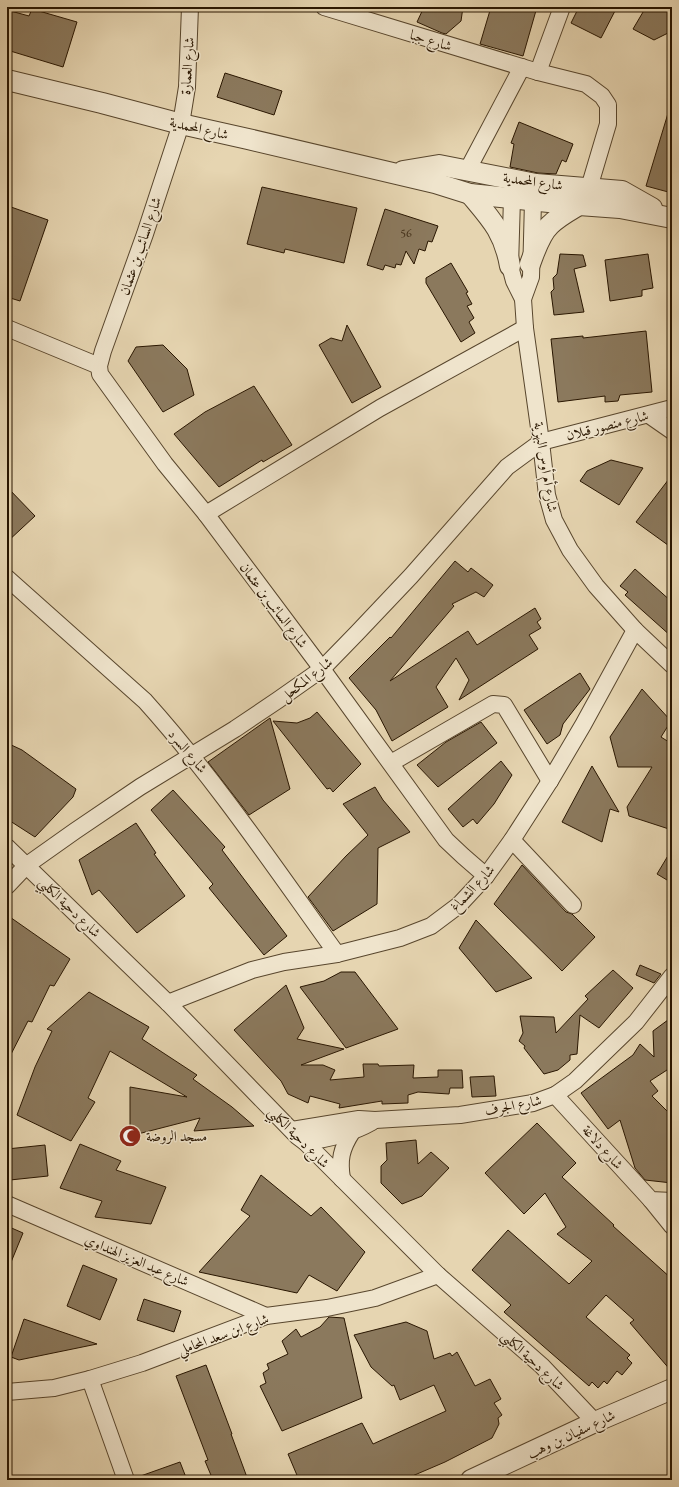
<svg xmlns="http://www.w3.org/2000/svg" width="679" height="1487" viewBox="0 0 679 1487" font-family="'EB Garamond',Amiri,serif">
<style>
.building{fill:#8b795d;stroke:#291601}
.lines{fill:none;stroke-linecap:round;stroke-linejoin:round}
.minor-casing{stroke:#58462d;stroke-width:18}
.tertiary-casing{stroke:#58462d;stroke-width:22}
.minor{stroke:#efe4cc;stroke-width:16}
.tertiary{stroke:#efe4cc;stroke-width:20}
.labels{text-anchor:middle;stroke-width:3;stroke-linejoin:round;paint-order:stroke}
.number-label{font-size:12px;fill:#422f18}
.street-label{font-size:14px;fill:#291601;stroke:#efe4cc}
.poi-label{font-size:14px;fill:#291601;stroke:#efe4cc;text-anchor:start}
</style>
<rect width="100%" height="100%" fill="#e6d5b1"/>
<filter id="stains"><feTurbulence type="fractalNoise" baseFrequency=".005" numOctaves="4"/><feColorMatrix values="0 0 0 0 .2 0 0 0 0 .09 0 0 0 0 .02 0 0 0 .5 -.17"/></filter>
<radialGradient id="worn" r=".72"><stop offset=".6" stop-color="#630" stop-opacity="0"/><stop offset="1" stop-color="#630" stop-opacity=".3"/></radialGradient>
<g class="building">
<path d="M424,7H463L461,21L446,34L442,33L417,22Z"/>
<path d="M491,7H537L523,56L480,44Z"/>
<path d="M579,7H617L601,38L571,23Z"/>
<path d="M646,7H672V31L654,40L633,29Z"/>
<path d="M32,9L77,22L63,67L7,50V10L29,16Z"/>
<path d="M225,73L282,91L274,115L217,97Z"/>
<path d="M669,110H672V193L646,186Z"/>
<path d="M519,122L573,144L566,162L562,160L556,174L538,173L510,167L514,144L511,143Z"/>
<path d="M262,187L357,208L344,263L285,249L284,253L247,244Z"/>
<path d="M11,207L48,220L20,301L7,297V219Z"/>
<path d="M385,209L438,226L432,242L428,241L425,251L419,249L414,264L406,251L401,265L396,264L395,268L385,265L383,270L367,265Z"/>
<path d="M560,254L583,255L586,266L574,269L584,312L554,315L551,292L554,289L553,278L557,274Z"/>
<path d="M648,254L653,288L642,290V296L610,301L605,260Z"/>
<path d="M451,263L468,292L466,293L472,304L467,306L474,318L469,322L475,333L461,342L426,283V278Z"/>
<path d="M347,325L381,387L352,403L319,345L331,338L342,341Z"/>
<path d="M646,331L652,392L620,395L618,401L605,402V396L558,402L551,339L583,336V338Z"/>
<path d="M163,345L187,369L194,395L163,412L128,361L136,347Z"/>
<path d="M254,386L292,445L263,462L262,460L219,487L174,434L205,412Z"/>
<path d="M611,460L643,468L619,505L580,481L587,471Z"/>
<path d="M672,475V548L636,522Z"/>
<path d="M7,487L35,516L7,542Z"/>
<path d="M455,561L468,572L471,568L493,585L484,597L476,592L452,604L454,606L390,681L468,631L477,645L535,608L541,619L537,622L541,628L529,635L538,649L459,700L469,680L456,658L436,687L448,707L392,741L376,710L349,678L390,637L391,638Z"/>
<path d="M635,569L672,602V637L625,595L628,592L620,586Z"/>
<path d="M580,673L590,689L563,724L560,735L547,744L524,710Z"/>
<path d="M642,689L671,721L661,737L672,744V830L629,816L627,807L652,767H618L610,737Z"/>
<path d="M317,712L361,764L333,792L330,788L327,789L273,721L297,723L310,718Z"/>
<path d="M270,718L290,789L249,815L208,762Z"/>
<path d="M481,722L497,743L438,787L417,765L446,742Z"/>
<path d="M7,743L22,750L76,789L73,797L35,837L7,819Z"/>
<path d="M501,761L512,775L494,804L477,824L473,819L463,827L448,809Z"/>
<path d="M592,766L619,812L610,809L602,842L562,822Z"/>
<path d="M375,787L383,800L410,832L378,848L377,904L333,931L308,897L346,856L368,835L343,804Z"/>
<path d="M173,790L225,847L222,850L287,936L264,955L209,888L213,884L151,810Z"/>
<path d="M136,823L156,853L154,854L185,896L137,933L99,890L92,895L79,860Z"/>
<path d="M672,849V883L657,874Z"/>
<path d="M522,865L566,912L572,914L595,937L562,971L494,904Z"/>
<path d="M7,915L70,959L54,986L50,985L32,1022L28,1021L7,1062Z"/>
<path d="M476,920L532,978L496,992L459,948Z"/>
<path d="M640,965L661,974L654,983L636,975Z"/>
<path d="M613,970L633,988L599,1028L580,1015L577,1054L570,1055V1060L558,1070L544,1074L524,1048L525,1046L519,1041L523,1033L520,1016L554,1017L556,1033L588,999L585,996Z"/>
<path d="M341,972H355L398,1029L346,1048L300,987L324,981Z"/>
<path d="M286,985L304,1028L297,1039L344,1049L301,1065H323L335,1070L330,1080L364,1077L363,1064H378L379,1066L414,1065L413,1078L438,1077V1070H462L463,1088H450L449,1094L418,1092L408,1095V1103L382,1104V1101L339,1108L340,1104L310,1096L308,1103L288,1094L281,1081L234,1030Z"/>
<path d="M89,992L149,1027L142,1039L197,1075L193,1079L232,1107L254,1126L194,1131L200,1118L130,1136V1087L187,1097L110,1051L88,1098L95,1102L71,1141L17,1115L35,1067L52,1031L47,1029Z"/>
<path d="M672,1017V1069L667,1070L650,1081L658,1091L652,1096L672,1116V1183L645,1180L635,1168L620,1120L608,1129L581,1093L633,1055L640,1044L654,1057L653,1031Z"/>
<path d="M494,1076L496,1096L472,1097L470,1077Z"/>
<path d="M537,1123L576,1163L562,1177L614,1225L613,1226L672,1279V1372L630,1323L634,1320L606,1295L586,1317L630,1355L627,1358L632,1363L622,1375L617,1371L607,1384L604,1381L598,1388L592,1382L589,1386L504,1312L511,1305L472,1270L508,1230L569,1284L592,1261L557,1234L566,1227L545,1193L524,1214L485,1173Z"/>
<path d="M416,1140L418,1164L431,1152L449,1168L422,1196L402,1204L381,1183V1166L387,1160L386,1143Z"/>
<path d="M80,1144L121,1161L116,1170L166,1187L151,1224L95,1217L102,1201L60,1188Z"/>
<path d="M45,1145L48,1176L10,1180L7,1149Z"/>
<path d="M261,1175L311,1216L321,1207L365,1252L337,1291L309,1275L297,1293L199,1272L250,1216L241,1210Z"/>
<path d="M7,1226L23,1233L7,1272Z"/>
<path d="M83,1265L117,1279L100,1320L67,1306Z"/>
<path d="M144,1299L181,1311L174,1332L137,1320Z"/>
<path d="M329,1317L344,1318L362,1398L282,1431L260,1386L266,1383L263,1373L269,1369L267,1364L288,1354L282,1341L296,1329L301,1337L320,1327Z"/>
<path d="M24,1319L97,1344L19,1360L11,1357Z"/>
<path d="M406,1322L427,1331L434,1359L450,1353L452,1356L457,1352L475,1386L490,1379L501,1399L494,1403L502,1415L498,1418L499,1424L492,1438L445,1462L403,1480H299L288,1454L362,1423L373,1444L446,1411L434,1385L400,1400L394,1385L392,1386L371,1367L354,1335Z"/>
<path d="M206,1365L232,1434H231L248,1480H213L205,1461L208,1460L176,1376Z"/>
<path d="M180,1462L187,1480H135V1478Z"/>
</g>
<g class="lines">
<g class="minor-casing">
<g id="minor">
<path d="M190,7L187,87L181,124L145,234L103,351L99,366L100,374L165,464L206,514L322,669L446,840L463,856L486,876"/>
<path d="M324,7L538,72L586,84L602,96L608,105V124L589,188"/>
<path d="M538,72L562,7"/>
<path d="M467,171L522,67"/>
<path d="M514,187L512,198L510,266L514,281L523,299L525,328L541,442L547,495L554,520L570,550L596,586L635,630L672,665"/>
<path d="M523,299L531,277L533,201L535,188"/>
<path d="M7,328L99,366"/>
<path d="M649,415L672,431"/>
<path d="M206,514L380,408L525,328"/>
<path d="M7,578L145,701C216,780 275,868 337,954"/>
<path d="M391,763L493,704L504,705L550,781"/>
<path d="M512,840L573,905"/>
<path d="M7,847L168,1003L297,1136L305,1142L438,1275L542,1366L595,1422"/>
<path d="M7,886L27,865L75,831L140,787L235,729L278,700L322,669L357,633L411,576L507,467L541,442L672,408"/>
<path d="M168,1003L252,970L284,962L337,954L400,938L431,926L459,905L486,876L512,840L550,781L583,725L635,630"/>
<path d="M555,1095L651,1200L672,1201"/>
<path d="M292,1130L359,1119L375,1120L460,1115L533,1103L555,1095L575,1081L636,1022L672,976"/>
<path d="M305,1142C329,1139 351,1134 372,1122"/>
<path d="M342,1179C339,1160 341,1149 352,1132"/>
<path d="M651,1200L672,1226"/>
<path d="M7,1204L266,1316"/>
<path d="M90,1379L126,1480"/>
<path d="M7,1392L54,1388L90,1379L142,1363L266,1316L327,1308L375,1298L438,1275"/>
</g>
</g>
<g class="tertiary-casing">
<g id="tertiary">
<path d="M7,80L102,103L181,124L248,139L435,183L470,194L579,205L620,208L672,218"/>
<path d="M403,171L439,165L536,184L622,191L652,208"/>
<path d="M470,194C491,219 504,232 510,266"/>
<path d="M530,264C535,251 540,234 550,225C558,217 569,211 579,205"/>
<path d="M471,1480L595,1422L672,1389"/>
</g>
</g>
<use href="#minor" class="minor"/>
<use href="#tertiary" class="tertiary"/>
</g>
<defs>
<g id="mosque-disc" transform="scale(1.15)"><circle r="9.5" fill="#8f2418" stroke="#efe4cc"/><path d="M3.5-4.9A6 6 0 1 0 3.5 4.9A5 5 0 1 1 3.5-4.9Z" fill="#fff"/></g>
</defs>
<g fill-rule="evenodd">
<use href="#mosque-disc" x="130" y="1136"/>
</g>
<g class="labels">
<g class="number-label">
<text x="406" y="237">56</text>
</g>
<g class="street-label">
<text transform="translate(431 40) rotate(17)" y="5">شارع جبا</text>
<text transform="translate(187 66) rotate(-86)" y="5">شارع العمارة</text>
<text transform="translate(199 128) rotate(13)" y="5">شارع المحمدية</text>
<text transform="translate(533 181) rotate(8)" y="5">شارع المحمدية</text>
<text transform="translate(140 246) rotate(-71)" y="5">شارع السائب بن عثمان</text>
<text transform="translate(607 425) rotate(-14)" y="5">شارع منصور قبلان</text>
<text transform="translate(546 467) rotate(81)" y="5">شارع أم أوس البهزية</text>
<text transform="translate(274 605) rotate(53)" y="5">شارع السائب بن عثمان</text>
<text transform="translate(306 679) rotate(-38)" y="5">شارع المكحل</text>
<text transform="translate(188 751) rotate(50)" y="5">شارع السرد</text>
<text transform="translate(472 888) rotate(-47)" y="5">شارع الشماغ</text>
<text transform="translate(70 907) rotate(44)" y="5">شارع دحية الكلبي</text>
<text transform="translate(513 1105) rotate(-11)" y="5">شارع الجرف</text>
<text transform="translate(299 1137) rotate(45)" y="5">شارع دحية الكلبي</text>
<text transform="translate(603 1147) rotate(48)" y="5">شارع دلاغة</text>
<text transform="translate(137 1260) rotate(23)" y="5">شارع عبد العزيز الهنداوي</text>
<text transform="translate(223 1334) rotate(-20)" y="5">شارع ابن سعد المحاملي</text>
<text transform="translate(533 1360) rotate(43)" y="5">شارع دحية الكلبي</text>
<text transform="translate(571 1434) rotate(-25)" y="5">شارع سفيان بن وهب</text>
</g>
<g class="poi-label">
<text x="146" y="1141">مسجد الروضة</text>
</g>
</g>
<rect width="679" height="1487" fill="none" stroke="#e6d5b1" stroke-width="24"/>
<rect x="8" y="8" width="663" height="1471" fill="none" stroke="#291601" stroke-width="2"/>
<rect x="12" y="12" width="655" height="1463" fill="none" stroke="#291601"/>
<rect width="100%" height="100%" filter="url(#stains)"/>
<rect width="100%" height="100%" fill="url(#worn)"/>
</svg>
